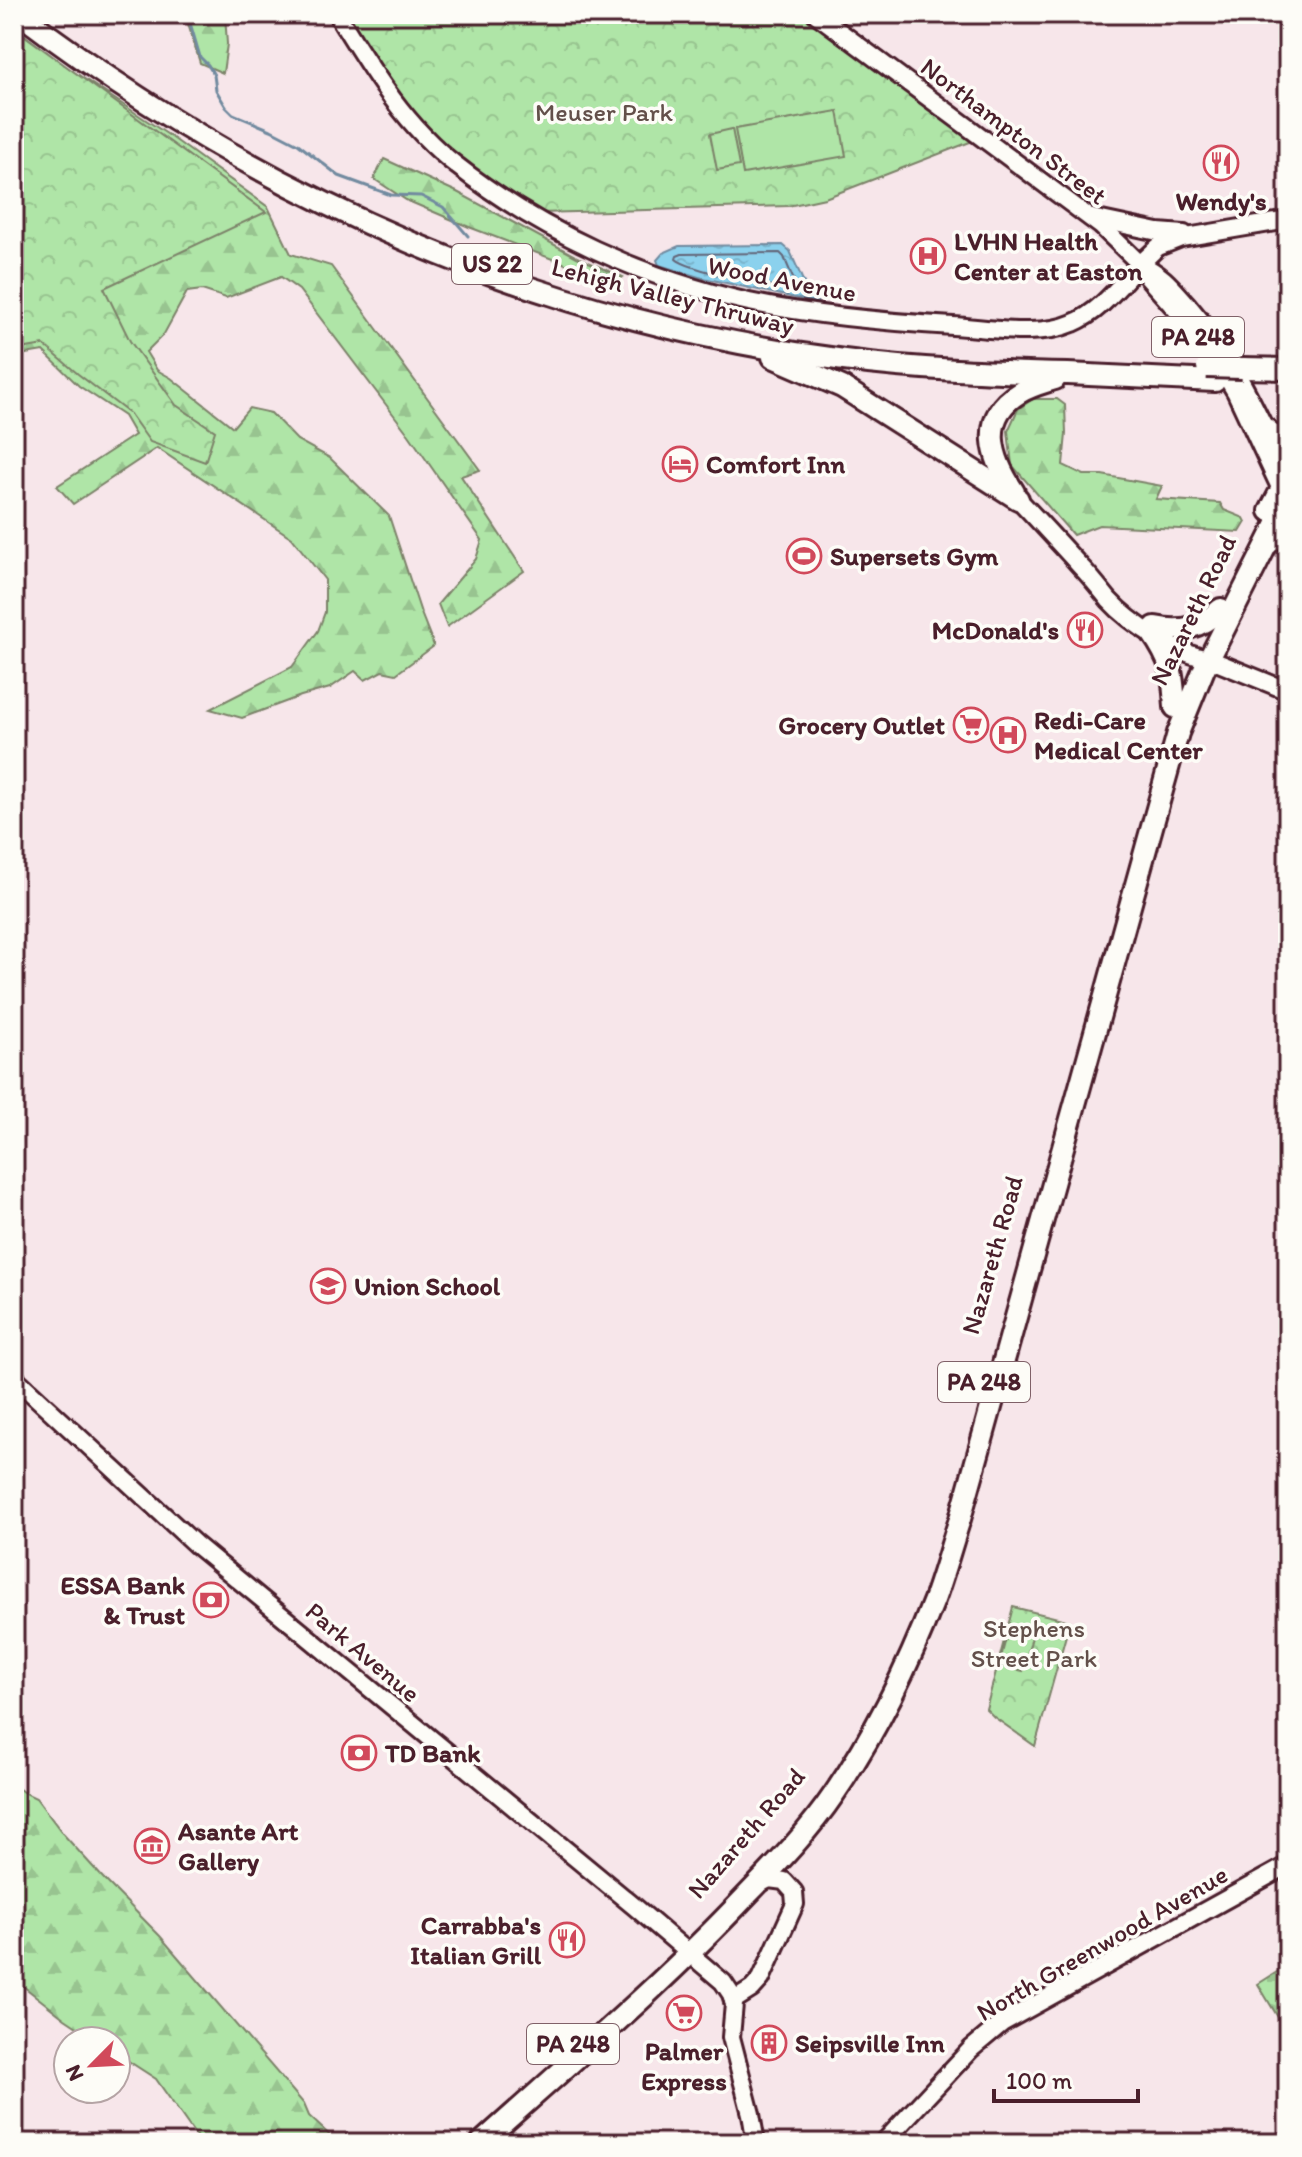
<svg xmlns="http://www.w3.org/2000/svg" width="1302" height="2157" viewBox="0 0 1302 2157" font-family="Itim,sans-serif">
<style>
.forest{fill:url(#forest-firs);stroke:#7c8269;stroke-width:2}
.cemetery{fill:url(#cemetery-stones);stroke:#7c8269;stroke-width:2}
.park{fill:url(#park-crowns);stroke:#7c8269;stroke-width:2}
.pitch{fill:#afe5a7;stroke:#7c8269;stroke-width:2}
.water{fill:url(#water-ripples);stroke:#718a9f;stroke-width:2}
.lines{fill:none;stroke-linecap:round;stroke-linejoin:round}
.shore{stroke:#646679;stroke-width:2}
.stream{stroke:#718a9f;stroke-width:3}
.secondary-casing{stroke:#4a1f2b;stroke-width:22}
.primary-casing{stroke:#4a1f2b;stroke-width:22}
.highway-casing{stroke:#4a1f2b;stroke-width:26}
.secondary{stroke:#fdfcf7;stroke-width:16}
.primary{stroke:#fdfcf7;stroke-width:16}
.highway{stroke:#fdfcf7;stroke-width:20}
.highway-bridge-casing{stroke:#4a1f2b;stroke-width:26;stroke-linecap:butt}
.highway-bridge{stroke:#fdfcf7;stroke-width:20}
.labels{text-anchor:middle;stroke-width:7;stroke-linejoin:round;paint-order:stroke}
.shield{fill:#fdfcf7;stroke:#806168;stroke-width:2}
.shield-label{font-size:24px;font-weight:bold;fill:#4a1f2b}
.park-label{font-size:26px;fill:#63504a;stroke:#fdfcf7}
.street-label{font-size:26px;fill:#4a1f2b;stroke:#fdfcf7}
.poi-label{font-size:26px;font-weight:bold;fill:#4a1f2b;stroke:#fdfcf7;text-anchor:start}
</style>
<defs>
<pattern id="forest-firs" width="22" height="20" patternUnits="userSpaceOnUse" patternTransform="scale(2)"><rect width="22" height="20" fill="#afe5a7"/><path d="M5 1l3.5 6h-7zM16 11l3.5 6h-7z" fill="#98c490"/></pattern>
<pattern id="cemetery-stones" width="16" height="16" patternUnits="userSpaceOnUse" patternTransform="scale(2)"><rect width="16" height="16" fill="#afe5a7"/><path d="M2 7V4a2 2 0 0 1 4 0v3zM10 15v-3a2 2 0 0 1 4 0v3z" fill="#98c490"/></pattern>
<pattern id="park-crowns" width="20" height="18" patternUnits="userSpaceOnUse" patternTransform="scale(2)"><rect width="20" height="18" fill="#afe5a7"/><path d="M2 6a3 3 0 1 1 6 0M12 15a3 3 0 1 1 6 0" fill="none" stroke="#98c490"/></pattern>
<pattern id="water-ripples" width="26" height="14" patternUnits="userSpaceOnUse" patternTransform="scale(2)"><rect width="26" height="14" fill="#8bd1ed"/><path d="M2 4q2-2 4 0t4 0M15 11q2-2 4 0t4 0" fill="none" stroke="#79b3cb"/></pattern>
</defs>
<rect width="100%" height="100%" fill="#f7e6ea"/>
<filter id="ink" filterUnits="userSpaceOnUse"><feTurbulence type="fractalNoise" baseFrequency=".0125" numOctaves="2"/><feDisplacementMap in="SourceGraphic" scale="16" xChannelSelector="R" yChannelSelector="G"/><feConvolveMatrix kernelMatrix="1 2 1 2 8 2 1 2 1" color-interpolation-filters="sRGB"/></filter>
<g filter="url(#ink)">
<g class="forest">
<path d="M185,14H225L227,44L223,73L200,63Z"/>
<path d="M14,27L65,66L170,136L268,207L291,254L331,266L480,470L461,476L524,571L447,627L438,604L476,559L482,540L409,435L299,290L281,277L226,298L202,290L187,292L164,334L146,352L157,370L171,378L233,427L249,408L271,413L297,440L330,458L389,516L421,613L434,646L396,674L382,671L365,680L355,671L330,688L301,696L242,718L210,709L292,667L318,631L325,612V580L292,538L157,448L73,504L57,486L135,435L124,416L79,386L43,351L14,356Z"/>
<path d="M384,159L457,192L577,257L623,277L615,283L469,227L406,200L374,179Z"/>
<path d="M1033,399H1057L1065,405L1066,434L1063,465L1084,475H1102L1162,486L1156,499L1220,503L1224,510L1244,518L1246,522L1240,532L1099,525L1073,535L1012,465L1008,431L1018,409Z"/>
<path d="M14,1785L23,1792L36,1798L64,1835L104,1879L160,1936L304,2104L309,2116L338,2143H201L156,2079L116,2053V2041H98L65,2019L14,1979Z"/>
</g>
<path class="cemetery" d="M1288,1965V2034L1258,1984Z"/>
<g class="park">
<path d="M343,14H816L983,139L970,142L825,198L788,206L539,213L497,187L446,149L396,93Z"/>
<path d="M14,28L266,212L104,288L130,341L176,405L215,431L205,462L150,442L130,414L78,374L44,345L14,350Z"/>
<path d="M1013,1607L1070,1621L1035,1746L994,1717L986,1709Z"/>
</g>
<g class="pitch">
<path d="M838,111L846,156L743,174L735,129Z"/>
<path d="M732,129L739,166L717,170L710,134Z"/>
<path d="M1009,1627L1033,1633L1023,1671L999,1665Z"/>
</g>
<path class="water" d="M783,245L790,251L807,290L818,303L699,277L659,265L657,260L663,253L679,246Z"/>
<g class="lines">
<path class="shore" d="M780,253L784,257L795,283L793,289C773,287 688,270 676,259L677,256L682,254Z"/>
<path class="stream" d="M183,14L190,23L200,57L208,65L214,75L216,90L226,107L233,114L271,130L298,144L339,176L391,195L421,196L443,207L468,236"/>
<g class="secondary-casing">
<g id="secondary">
<path d="M337,14C371,69 404,125 456,165C540,231 645,279 749,302C816,316 885,322 953,326C989,328 1039,338 1073,323C1100,312 1120,285 1140,264"/>
<path d="M1266,547L1278,539L1288,536"/>
<path d="M1209,659L1288,691"/>
<path d="M14,1377L195,1544L635,1907L723,1982L731,1994L734,2004L731,2037L751,2114L756,2143"/>
<path d="M733,2001L752,1989L761,1979L795,1904L794,1892L784,1881L769,1879L757,1885"/>
<path d="M883,2143L971,2049L1002,2023L1288,1865"/>
</g>
</g>
<g class="primary-casing">
<g id="primary">
<path d="M816,14L1101,226L1140,264L1148,278L1186,321L1223,371L1236,393L1285,498"/>
<path d="M1092,218L1158,232L1184,234"/>
<path d="M1140,264C1161,273 1172,287 1187,304C1234,358 1258,413 1288,477"/>
<path d="M1140,264L1158,247L1181,238L1288,220"/>
<path d="M1018,499C1039,521 1060,544 1081,567C1091,577 1100,589 1109,600C1131,624 1177,654 1209,659"/>
</g>
</g>
<g class="highway-casing">
<g id="highway">
<path d="M20,14C266,200 537,320 844,360C919,370 993,372 1068,374C1117,376 1166,379 1215,381"/>
<path d="M773,357L842,387L1018,499"/>
<path d="M1242,368L1288,369"/>
<path d="M1266,429L1277,438L1288,442"/>
<path d="M1014,492C992,459 978,418 1019,393C1030,386 1043,383 1055,379"/>
<path d="M1270,511L1281,490L1288,485"/>
<path d="M1155,627C1182,633 1200,628 1221,609"/>
<path d="M1152,633C1172,662 1173,673 1175,707"/>
<path d="M481,2143C571,2062 664,1983 747,1895C778,1863 809,1831 834,1794C875,1734 908,1667 934,1600C944,1573 951,1546 960,1519L1178,733L1204,669L1288,502"/>
</g>
</g>
<use href="#secondary" class="secondary"/>
<use href="#primary" class="primary"/>
<use href="#highway" class="highway"/>
<g class="highway-bridge-casing">
<path id="highway-bridge" d="M1207,367L1242,368"/>
</g>
<use href="#highway-bridge" class="highway-bridge"/>
</g>
</g>
<defs>
<g id="restaurant-ring" transform="scale(1.8)"><circle r="9.5" fill="#fdfcf7" stroke="#d1495b" stroke-width="1.5"/><path d="M-5-6h1v4h1v-4h1v4h1v-4h1v5L-1.5 .5V6h-2V.5L-5-1ZM5-6V6H3V1.5H1.5Q1.5-4 5-6Z" fill="#d1495b"/></g>
<g id="hospital-ring" transform="scale(1.8)"><circle r="9.5" fill="#fdfcf7" stroke="#d1495b" stroke-width="1.5"/><path d="M-5-5h3v3.5h4V-5h3V5h-3V1.5h-4V5h-3Z" fill="#d1495b"/></g>
<g id="hotel-ring" transform="scale(1.8)"><circle r="9.5" fill="#fdfcf7" stroke="#d1495b" stroke-width="1.5"/><path d="M-6-4.5h1.5V1H6V5H4.5V3h-9V5H-6ZM-4 0a1.8 1.8 0 1 1 3.6 0ZM.5 0V-2.5h3Q6-2.5 6 0Z" fill="#d1495b"/></g>
<g id="stadium-ring" transform="scale(1.8)"><circle r="9.5" fill="#fdfcf7" stroke="#d1495b" stroke-width="1.5"/><path d="M0-5a6.5 5 0 1 0 0 10a6.5 5 0 1 0 0-10ZM-3.5-1.8h7v3.6h-7Z" fill="#d1495b"/></g>
<g id="supermarket-ring" transform="scale(1.8)"><circle r="9.5" fill="#fdfcf7" stroke="#d1495b" stroke-width="1.5"/><path d="M-6-5.5h2.5l.6 2H6L4.5 2H-2.5L-4.4-4H-6ZM-1.5 3.2a1.3 1.3 0 1 0 .1 0ZM3 3.2a1.3 1.3 0 1 0 .1 0Z" fill="#d1495b"/></g>
<g id="school-ring" transform="scale(1.8)"><circle r="9.5" fill="#fdfcf7" stroke="#d1495b" stroke-width="1.5"/><path d="M0-5L7-2L0 1L-7-2ZM-4 1L0 2.5L4 1V4Q0 6-4 4Z" fill="#d1495b"/></g>
<g id="bank-ring" transform="scale(1.8)"><circle r="9.5" fill="#fdfcf7" stroke="#d1495b" stroke-width="1.5"/><path d="M-6-4H6V4H-6ZM0-2.3a2.3 2.3 0 1 0 0 4.6a2.3 2.3 0 1 0 0-4.6Z" fill="#d1495b"/></g>
<g id="museum-ring" transform="scale(1.8)"><circle r="9.5" fill="#fdfcf7" stroke="#d1495b" stroke-width="1.5"/><path d="M0-6L6-3V-2H-6V-3ZM-5-1h2V3h-2ZM-1-1h2V3h-2ZM3-1h2V3H3ZM-6 4H6V6H-6Z" fill="#d1495b"/></g>
<g id="building-ring" transform="scale(1.8)"><circle r="9.5" fill="#fdfcf7" stroke="#d1495b" stroke-width="1.5"/><path d="M-4-6H4V6H1V3H-1V6H-4ZM-2.5-4.3h1.7v1.8h-1.7ZM.8-4.3h1.7v1.8H.8ZM-2.5-1h1.7V.8h-1.7ZM.8-1h1.7V.8H.8Z" fill="#d1495b"/></g>
</defs>
<g fill-rule="evenodd">
<use href="#restaurant-ring" x="1221" y="163"/>
<use href="#hospital-ring" x="928" y="256"/>
<use href="#hotel-ring" x="680" y="464"/>
<use href="#stadium-ring" x="804" y="556"/>
<use href="#restaurant-ring" x="1085" y="630"/>
<use href="#supermarket-ring" x="971" y="725"/>
<use href="#hospital-ring" x="1008" y="735"/>
<use href="#school-ring" x="328" y="1286"/>
<use href="#bank-ring" x="211" y="1600"/>
<use href="#bank-ring" x="359" y="1753"/>
<use href="#museum-ring" x="152" y="1846"/>
<use href="#restaurant-ring" x="567" y="1940"/>
<use href="#supermarket-ring" x="684" y="2013"/>
<use href="#building-ring" x="769" y="2043"/>
</g>
<g class="labels">
<g class="shield">
<rect x="452" y="244" width="80" height="40" rx="6"/>
<rect x="1152" y="317" width="92" height="40" rx="6"/>
<rect x="938" y="1362" width="92" height="40" rx="6"/>
<rect x="527" y="2024" width="92" height="40" rx="6"/>
</g>
<g class="shield-label">
<text x="492" y="272">US 22</text>
<text x="1198" y="345">PA 248</text>
<text x="984" y="1390">PA 248</text>
<text x="573" y="2052">PA 248</text>
</g>
<g class="park-label">
<text x="604" y="121">Meuser Park</text>
<text x="1034" y="1637">Stephens<tspan x="1034" dy="30">Street Park</tspan></text>
</g>
<g class="street-label">
<text transform="translate(1014 131) rotate(37)" y="9">Northampton Street</text>
<text transform="translate(782 279) rotate(11)" y="9">Wood Avenue</text>
<text transform="translate(673 296) rotate(14)" y="9">Lehigh Valley Thruway</text>
<text transform="translate(1193 610) rotate(-64)" y="9">Nazareth Road</text>
<text transform="translate(992 1255) rotate(-74)" y="9">Nazareth Road</text>
<text transform="translate(363 1652) rotate(40)" y="9">Park Avenue</text>
<text transform="translate(746 1833) rotate(-49)" y="9">Nazareth Road</text>
<text transform="translate(1102 1943) rotate(-30)" y="9">North Greenwood Avenue</text>
</g>
<g class="poi-label">
<text x="1221" y="210" text-anchor="middle">Wendy's</text>
<text x="954" y="250">LVHN Health<tspan x="954" dy="30">Center at Easton</tspan></text>
<text x="706" y="473">Comfort Inn</text>
<text x="830" y="565">Supersets Gym</text>
<text x="1059" y="639" text-anchor="end">McDonald's</text>
<text x="1034" y="729">Redi-Care<tspan x="1034" dy="30">Medical Center</tspan></text>
<text x="945" y="734" text-anchor="end">Grocery Outlet</text>
<text x="354" y="1295">Union School</text>
<text x="185" y="1594" text-anchor="end">ESSA Bank<tspan x="185" dy="30">&amp; Trust</tspan></text>
<text x="385" y="1762">TD Bank</text>
<text x="178" y="1840">Asante Art<tspan x="178" dy="30">Gallery</tspan></text>
<text x="541" y="1934" text-anchor="end">Carrabba's<tspan x="541" dy="30">Italian Grill</tspan></text>
<text x="795" y="2052">Seipsville Inn</text>
<text x="684" y="2060" text-anchor="middle">Palmer<tspan x="684" dy="30">Express</tspan></text>
</g>
</g>
<rect width="1302" height="2157" fill="none" stroke="#fdfcf7" stroke-width="48"/>
<rect x="24" y="24" width="1254" height="2109" fill="none" stroke="#4a1f2b" stroke-width="3" filter="url(#ink)"/>
<g transform="translate(92 2065) rotate(246)"><circle r="38" fill="#fdfcf7" stroke="#b5a4a5" stroke-width="2"/>
<path d="M0-6L14 30L0 20L-14 30Z" fill="#d1495b"/>
<text y="-12" font-size="22" font-weight="bold" text-anchor="middle" fill="#4a1f2b">N</text>
</g>
<path d="M994 2089v12h144v-12" fill="none" stroke="#4a1f2b" stroke-width="4"/>
<text x="1006" y="2089" font-size="24" fill="#4a1f2b" stroke="#fdfcf7" stroke-width="6" paint-order="stroke">100 m</text>
</svg>
